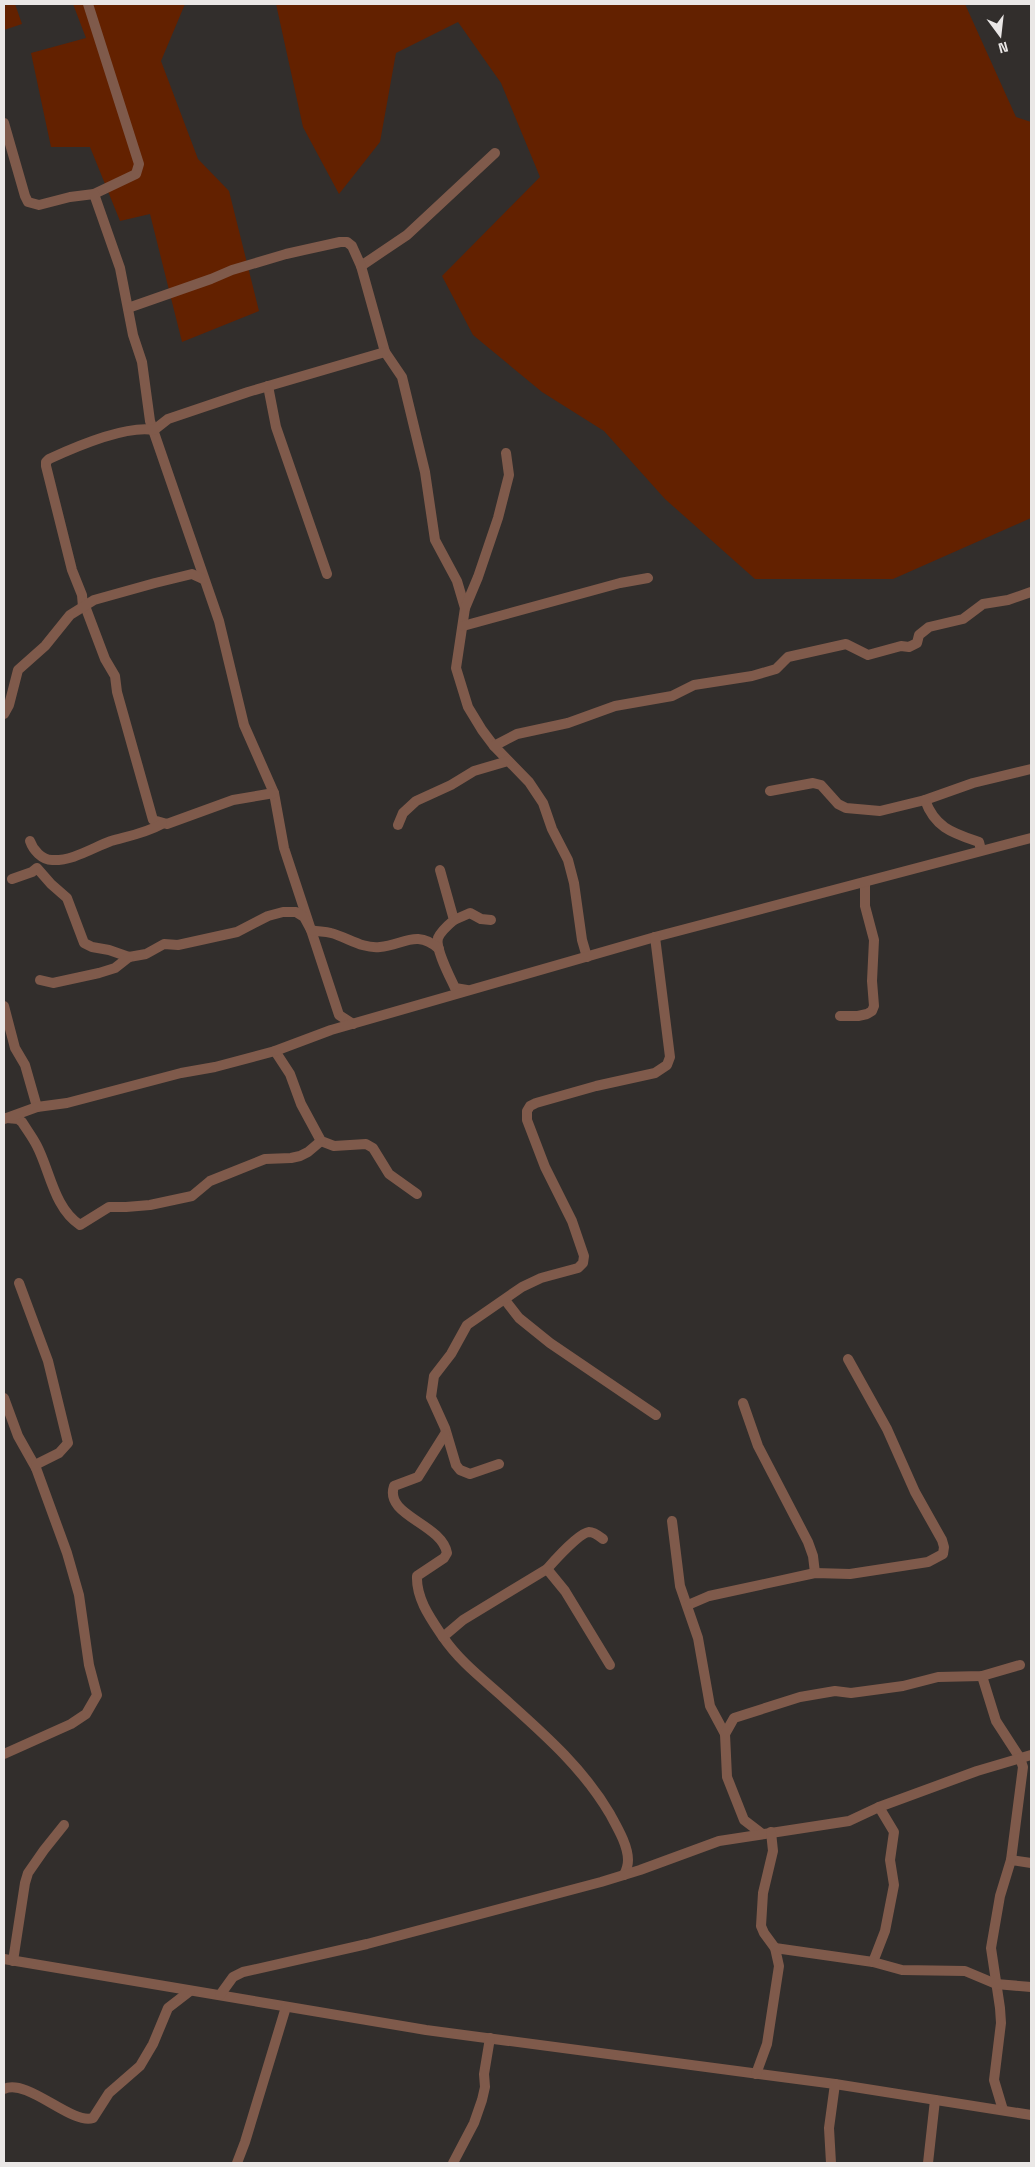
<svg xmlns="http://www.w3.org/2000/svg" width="1035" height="2167" viewBox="0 0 1035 2167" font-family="'Space Grotesk',sans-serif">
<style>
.green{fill:#632100}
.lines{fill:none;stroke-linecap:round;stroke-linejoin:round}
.minor{stroke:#7f5a4b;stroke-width:10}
</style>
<rect width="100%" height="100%" fill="#322e2c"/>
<g class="green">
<path d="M4,4H15L22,24L4,30Z"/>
<path d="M73,4H185L161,61L198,159L229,191L259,311L182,342L150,214L120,221L90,147H51L31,53L86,38Z"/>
<path d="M276,4H965L1016,117L1031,122V518L893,579H755L665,499L604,431L542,392L473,335L442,276L540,177L501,83L458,22L396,53L380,142L339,194L303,127Z"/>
</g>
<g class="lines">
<g class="minor">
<path d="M4,123L25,196L28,202L39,205L70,197L94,194L136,174L139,164L88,4"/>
<path d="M94,194L120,268L133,335L142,362L150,421L219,621L244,725L274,793L284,848L339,1015L353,1024"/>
<path d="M361,266L407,235L495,153"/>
<path d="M128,308L211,279L232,270L286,254L340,242H347L352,246L361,266L385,352L402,377L425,472L435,540L457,581L465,608"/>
<path d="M268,386L276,427L327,574"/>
<path d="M506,453L509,475L498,518L478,577L465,608L456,668L468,707L482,730L494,746L529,782L543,803L552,829L568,860L574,883L582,940L587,957"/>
<path d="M85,606L105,659L115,676L117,692L153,820L167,824L233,800L274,793"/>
<path d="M83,607L82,595L72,570L46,466V462L49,459C75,447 126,425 154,430L168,419L248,392L385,352"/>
<path d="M463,626L620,583L648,578"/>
<path d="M4,714L9,705L18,670L45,646L70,615L94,600L155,583L192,574L203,579"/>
<path d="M494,746L517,734L568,723L615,706L672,696L694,685L752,676L776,669L788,657L846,644L868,655L901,646L909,647L917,643L919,635L929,627L963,619L983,604L1008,600L1031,592"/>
<path d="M770,791L813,783L821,785L838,804L846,808L880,811L925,800L973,783L1031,769"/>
<path d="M925,800C935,828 953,833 979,842L981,850"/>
<path d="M398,825L403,813L416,801L451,785L474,771L508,761"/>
<path d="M30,841C33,850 42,860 52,860C73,861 92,848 111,841C129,836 146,833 162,824"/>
<path d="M440,870L454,920C448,925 441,931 438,938C435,949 450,977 455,988L467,990"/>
<path d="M12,879L32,872L37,868L51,884L67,898L84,943L92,947L109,950L129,957L146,954L164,944L178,945L237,932L268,916L283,912H296L304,917L311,930C318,932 324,931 331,933C347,937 362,949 380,947C403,945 417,929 439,949"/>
<path d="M454,920L470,913L481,919L491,920"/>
<path d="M40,980L53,983L99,973L115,968L129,957"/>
<path d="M4,1006L15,1048L25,1065L37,1107"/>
<path d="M840,1016H858L867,1014L872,1011L874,1006L872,981L874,940L865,906V882"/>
<path d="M275,1051L290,1074L301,1104L321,1141L334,1146L366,1144L373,1148L389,1174L417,1194"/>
<path d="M7,1118L18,1119L22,1122C27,1130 33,1138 37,1146C50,1171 54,1208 80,1225L109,1207H126L150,1205L192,1196L210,1181L265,1159L291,1158L300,1156L308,1152L321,1141"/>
<path d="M4,1119L37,1107L67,1103L181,1073L215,1067L275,1051L331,1030L655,937L1031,838"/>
<path d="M505,1300L519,1318L550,1343L656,1415"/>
<path d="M4,1398L18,1436L36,1468"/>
<path d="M743,1403L758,1446L808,1542L813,1556L815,1573"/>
<path d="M499,1464L470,1474L460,1470L456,1465L445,1428L431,1397L434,1376L451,1354L467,1325L522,1287L541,1278L578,1268L583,1263L584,1256L572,1221L545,1167L527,1120V1111L530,1106L536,1103L596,1086L655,1073L667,1065L670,1057L655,937"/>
<path d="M672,1521L680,1586L698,1638L710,1706L725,1734"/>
<path d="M603,1539C599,1536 594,1532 589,1532C579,1533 554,1561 547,1569L463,1620L443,1637C460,1662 483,1679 505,1699C544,1734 583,1768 610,1814C617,1827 628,1845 628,1860C628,1865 626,1871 624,1875"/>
<path d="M547,1569L565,1591L610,1665"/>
<path d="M688,1605L709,1596L815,1573L850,1574L928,1562L943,1554L944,1547L942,1540L915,1492L887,1429L848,1359"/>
<path d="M443,1637C431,1619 416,1599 417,1576L444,1558L447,1553C441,1523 384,1516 394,1486L418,1477L445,1434"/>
<path d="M982,1676L996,1721L1020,1758L1023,1767L1011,1860L1000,1896L991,1948L1000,2008L1001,2023L994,2080L1003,2110"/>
<path d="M4,1754L71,1724L86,1714L97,1695L89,1665L79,1595L67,1553L36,1468L37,1464L59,1453L68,1443L48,1361L19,1283"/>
<path d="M761,1833L744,1820L727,1777L725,1734L734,1718L800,1697L835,1691L851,1693L903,1686L938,1677L982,1676L1020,1665"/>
<path d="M1011,1860L1031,1863"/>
<path d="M775,1948L873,1962L902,1970L965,1971L996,1984L1031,1987"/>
<path d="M4,1959L426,2030L835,2084L1031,2115"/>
<path d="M13,1961L25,1883L28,1873L44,1850L64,1825"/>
<path d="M873,1962L885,1931L894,1885L890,1860L894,1832L879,1807"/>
<path d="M220,1995L233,1977L243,1972L367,1944L601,1882L640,1870L719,1841L849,1821L879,1807L977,1771L1031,1755"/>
<path d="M756,2074L767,2044L779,1966L775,1948L764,1933L761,1926L763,1893L773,1851L771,1832"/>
<path d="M4,2089C28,2078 71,2125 93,2118L109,2093L140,2066L153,2044L168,2008L190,1991"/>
<path d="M237,2163L245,2142L286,2007"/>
<path d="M453,2163L474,2123L482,2100L485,2087L484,2074L490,2038"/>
<path d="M831,2163L829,2128L835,2084"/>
<path d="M928,2163L935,2100"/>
</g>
</g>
<rect width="1035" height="2167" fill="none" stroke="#eae7e6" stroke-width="10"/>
<g transform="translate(1000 35) rotate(165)" stroke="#322e2c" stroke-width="4" paint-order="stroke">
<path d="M0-4L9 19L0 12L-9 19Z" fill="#eae7e6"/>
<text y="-8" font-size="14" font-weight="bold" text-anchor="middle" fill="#eae7e6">N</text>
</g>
</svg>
